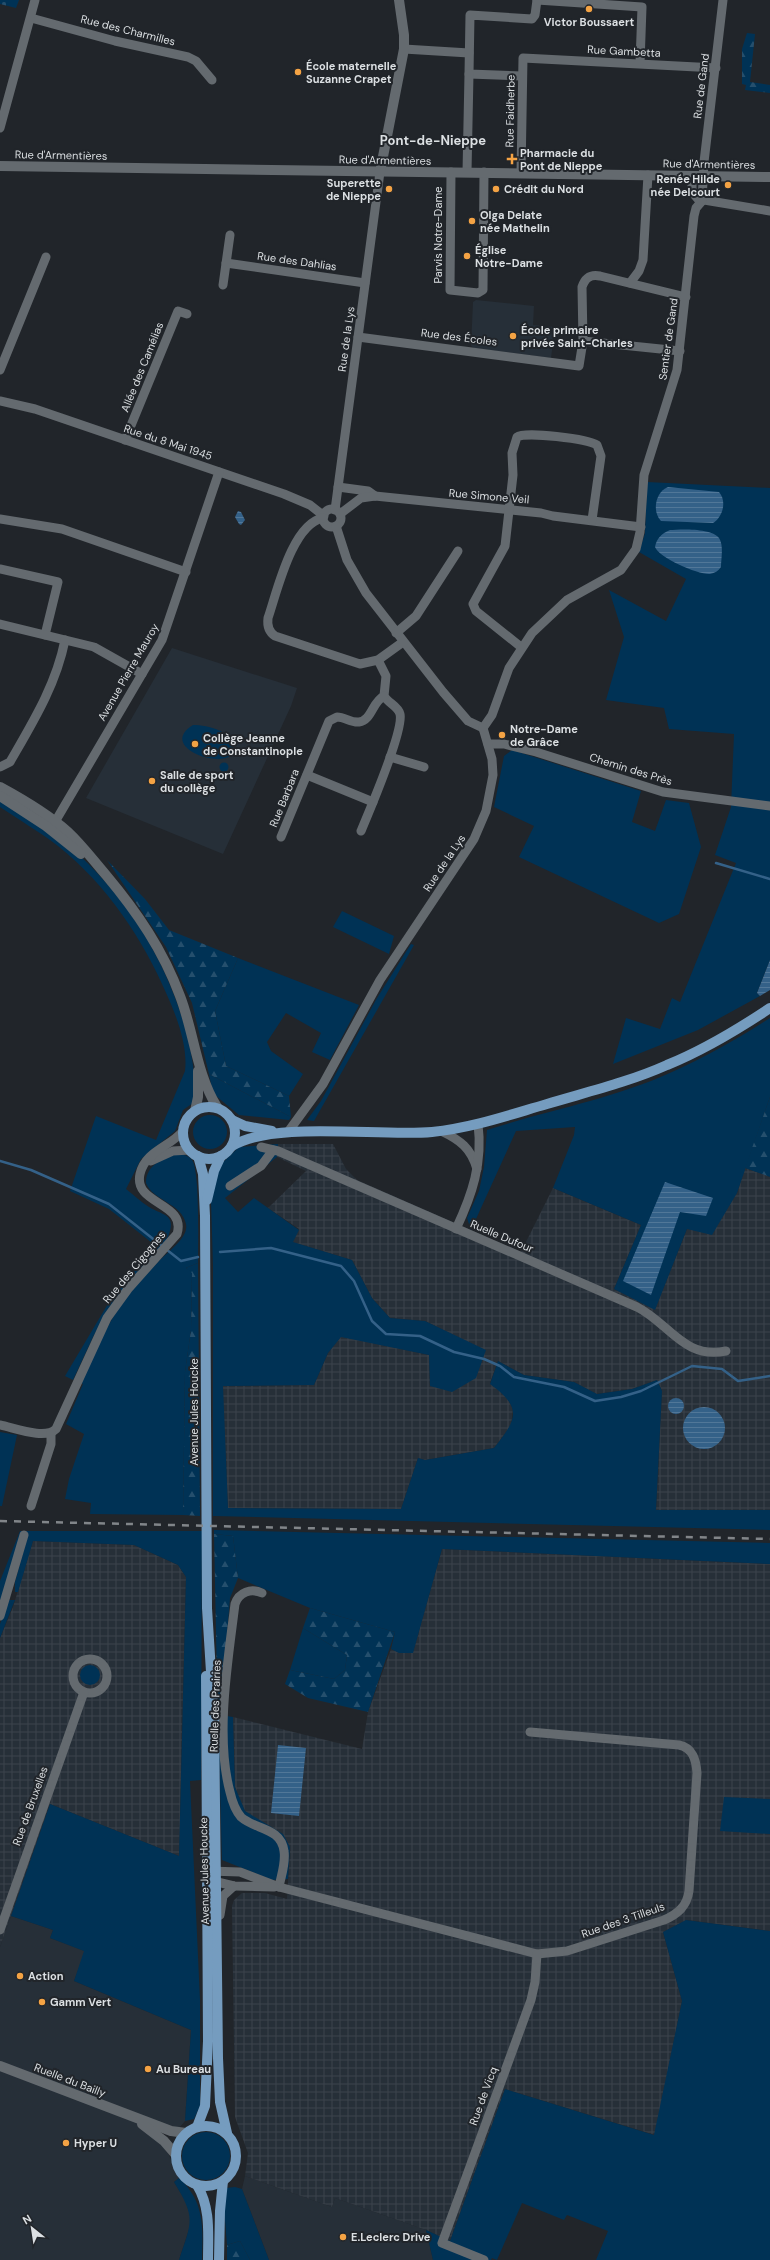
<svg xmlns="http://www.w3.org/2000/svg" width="770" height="2260" viewBox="0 0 770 2260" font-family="'DM Sans',sans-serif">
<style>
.built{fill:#262f38}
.industrial{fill:url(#industrial-grid)}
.green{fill:#003255}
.forest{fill:url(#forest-firs)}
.cemetery{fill:url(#cemetery-stones)}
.water{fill:url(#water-rules)}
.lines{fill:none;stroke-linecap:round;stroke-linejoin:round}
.stream{stroke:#346188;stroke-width:2.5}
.street{stroke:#646a6f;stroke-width:9}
.secondary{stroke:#646a6f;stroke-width:10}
.primary{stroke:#759cbf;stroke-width:10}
.rail{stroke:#818589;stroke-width:2.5;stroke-dasharray:7 7;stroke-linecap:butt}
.poi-dot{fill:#f4a344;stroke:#21252a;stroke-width:1.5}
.labels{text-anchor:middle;stroke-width:4;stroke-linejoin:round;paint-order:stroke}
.poi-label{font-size:11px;font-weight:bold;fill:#dbdfe2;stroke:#21252a;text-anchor:start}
.street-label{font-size:11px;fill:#dbdfe2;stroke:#21252a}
.quarter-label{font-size:13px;font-weight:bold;fill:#dbdfe2;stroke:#21252a}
</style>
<defs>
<pattern id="industrial-grid" width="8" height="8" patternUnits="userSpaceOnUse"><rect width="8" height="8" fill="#262f38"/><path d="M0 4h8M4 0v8" fill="none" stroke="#3b434b"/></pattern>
<pattern id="forest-firs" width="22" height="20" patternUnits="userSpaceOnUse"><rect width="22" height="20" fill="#003255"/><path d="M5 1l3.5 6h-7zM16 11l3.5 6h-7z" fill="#254f6d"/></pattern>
<pattern id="cemetery-stones" width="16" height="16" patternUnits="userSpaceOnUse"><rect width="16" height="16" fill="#003255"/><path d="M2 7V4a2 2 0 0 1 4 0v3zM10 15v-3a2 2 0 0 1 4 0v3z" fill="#254f6d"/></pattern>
<pattern id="water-rules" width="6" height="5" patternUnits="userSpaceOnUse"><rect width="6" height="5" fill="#346188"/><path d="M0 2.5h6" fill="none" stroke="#517798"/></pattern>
</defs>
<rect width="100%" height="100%" fill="#21252a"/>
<g class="built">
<path d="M476,300L534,306L533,325L555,327L551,358L474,348L471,346L473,302Z"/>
<path d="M172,648L297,688L291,706L223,854L86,798Z"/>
<path d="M11,1916L53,1930L50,1938L85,1951L74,1981L191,2030L185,2121L179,2128L164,2124L159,2141L169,2155L179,2178L174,2182L185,2200L192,2220L179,2260H0V1947Z"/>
<path d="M245,2176L332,2207L335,2198L426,2230L433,2260H269L242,2189Z"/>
</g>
<g class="industrial">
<path d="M278,1144H333L346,1169L357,1180L521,1252L553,1188L641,1225L614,1289L655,1309L687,1229L737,1193L745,1168L770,1177V1510H656L662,1391L657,1380L632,1389L596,1394L574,1382L524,1375L498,1361L490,1383L506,1396L513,1409L511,1426L494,1448L425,1460L418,1458L401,1509L228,1508L222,1386L314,1385L328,1353L341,1336L429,1355L430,1386L486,1351L425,1321L390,1318L372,1298L352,1260L292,1242L299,1229L268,1208L306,1171L277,1157Z"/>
<path d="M33,1541L134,1545L178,1565L186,1577L179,1856L50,1804L0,1947V1638L13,1607Z"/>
<path d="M442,1549L770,1564V1931L687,1920L663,1932L682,2001L655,2135L505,2089L450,2241L426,2230L335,2198L332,2207L245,2176L248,2153L235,2117L232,1906L234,1900L242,1893H265L287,1899L290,1848L245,1811L240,1801L235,1787L233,1717L362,1749L368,1712L391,1649L400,1653L413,1652Z"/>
</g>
<g class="green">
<path d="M647,482L770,488V960L757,993L760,996L698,1030L613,1064L626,1018L660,1029L672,998L680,1002L736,863L715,855L731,807L734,734L669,729L664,708L606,700L624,637L609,590L666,621L686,579L639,552L645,533Z"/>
<path d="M193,725C211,725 241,734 231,756C212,767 160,745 193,725Z"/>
<path d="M512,750L641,791L632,822L655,831L666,800L689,803L701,847L679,914L659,923L519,857L534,826L494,807L504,756Z"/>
<circle cx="224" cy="767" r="4.5"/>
<path d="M0,799C26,817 56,834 79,855C132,904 168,965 187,1034C192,1056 197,1081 193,1103L183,1110L175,1131L141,1159L126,1189C134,1195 141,1202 149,1207C164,1216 178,1214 167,1239L115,1299L94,1335L73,1380L65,1376L112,1297L156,1246L109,1209L70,1191L96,1116L156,1140L185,1071C188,1047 177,1017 167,995C143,939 107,885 58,846C40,832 19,820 0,807Z"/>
<path d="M342,911L394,936L389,954L333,927Z"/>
<path d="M411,944L414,945L314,1121L307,1120L321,1101L377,998Z"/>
<path d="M238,958L359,1005L330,1060L312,1052L321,1033L286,1013L267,1042L271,1051L303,1074L289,1096L226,1066L215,1011Z"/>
<path d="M770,1018V1097L737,1193L712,1235L687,1229L655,1310L614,1289L641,1225L553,1188L574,1135L575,1127L516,1131L471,1230L467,1218L479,1191L484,1167L487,1130C548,1110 613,1099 672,1072C706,1057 739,1038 770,1018Z"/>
<path d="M209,1074L291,1117L289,1120L239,1115L216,1096L212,1089Z"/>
<circle cx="210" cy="1132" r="17"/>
<path d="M278,1144L277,1157L225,1198L238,1212L254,1198L299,1230L293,1242L352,1260L372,1298L390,1318L425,1321L486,1350L476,1378L452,1392L430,1386L429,1355L341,1337L328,1353L314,1385L223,1386L228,1508L401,1509L418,1458L425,1460L494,1448C517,1419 523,1408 490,1384L498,1361L524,1375L574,1382L597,1394L632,1389L657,1380L662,1391L656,1510H770V1530L213,1516V1266L211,1201L219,1166L239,1147Z"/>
<path d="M178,1154C184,1155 188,1155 192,1160C200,1170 198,1246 198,1263L186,1268L192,1272L191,1330L185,1372L183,1515L90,1514L91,1503L65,1499L69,1479L84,1434L66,1424L83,1384L81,1383C93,1357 104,1330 120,1306C131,1290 145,1276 158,1262C167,1252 189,1238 186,1224C182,1203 153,1201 146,1183C146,1165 163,1158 178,1154Z"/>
<path d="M0,1432L17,1435L2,1506H0Z"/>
<path d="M214,1530L770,1543V1564L442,1549L413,1653H399L391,1649L395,1632L310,1608L238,1578L233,1536L214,1534Z"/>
<path d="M20,1531H202L201,1780L190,1781L200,2000V2106L194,2119L185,2121L191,2030L74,1981L84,1951L50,1938L53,1930L11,1916L50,1804L179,1856L186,1577L178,1565L134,1545L33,1541L18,1592H15V1582L28,1535L0,1607V1581Z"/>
<path d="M9,1600H15L0,1638V1624Z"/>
<path d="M303,1628L347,1655L345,1670L334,1679L290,1670Z"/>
<circle cx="90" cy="1675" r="10"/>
<path d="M217,1680L223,1685L221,1715L233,1717L235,1787L245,1811L283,1834L290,1847L288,1879L272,1880L222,1860Z"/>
<path d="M724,1797L770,1799V1834L720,1831Z"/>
<path d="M686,1920L770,1931V2260H596L608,2231L567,2215L564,2220L522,2203L497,2260L492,2258L491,2260H433L426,2230L450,2241L505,2089L654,2135L682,2001L663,1932Z"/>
<circle cx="206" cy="2156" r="24"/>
<path d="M179,2178C205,2202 203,2227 202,2260H179C192,2221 196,2218 174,2182Z"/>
<path d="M235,2187L242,2189L269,2260H250L240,2241L227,2245L224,2208L226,2188Z"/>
</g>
<g class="forest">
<path d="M747,33L755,34L750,82L770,85V93L745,90L746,85L742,84V49Z"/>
<path d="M107,860L145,899L169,930L238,958L215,1011L226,1066L289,1096L291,1117L209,1074L192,1003L166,947Z"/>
<path d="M770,1097V1177L745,1168Z"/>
<path d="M198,1263L200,1516L183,1515L185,1372L191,1330L192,1273L186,1268Z"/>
<path d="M214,1534L233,1536L238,1578L230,1598L223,1685L217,1680Z"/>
<path d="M310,1608L395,1632L368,1712L308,1698L285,1684L290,1670L334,1679L345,1670L347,1655L303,1628Z"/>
<path d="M240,2241L250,2260H227V2245Z"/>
</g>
<path class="cemetery" d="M0,0H19L16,8L0,4Z"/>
<g class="water">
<path d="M668,487L719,492C727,501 723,517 713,523L661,521C652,512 655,492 668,487Z"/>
<path d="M238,511L241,512L245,520L241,525L239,524L235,517Z"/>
<path d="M670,530C681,529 712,528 719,538C724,545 721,560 721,567C718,571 715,573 710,574C699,575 659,558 655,547C657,538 661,534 670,530Z"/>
<path d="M770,960V990L760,996L757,993Z"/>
<path d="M665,1182L713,1198L706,1216L680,1212L651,1295L623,1281Z"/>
<circle cx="676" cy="1406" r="8"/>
<circle cx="704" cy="1428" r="21"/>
<path d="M278,1745L306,1748L299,1816L271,1813Z"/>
</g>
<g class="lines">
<g class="stream">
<path d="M716,863L770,879"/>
<path d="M0,1161L31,1170L109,1204L181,1261L198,1257"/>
<path d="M220,1252L271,1248L341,1266L354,1281L372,1321L386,1334L420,1336L454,1352L484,1359L500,1366L514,1377L564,1387L595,1401L621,1397L641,1391L692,1366L722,1369L738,1381L770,1376"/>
</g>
<g class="street">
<path d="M537,0L642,7L640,63"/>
<path d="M31,18L115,41L188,57L196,61L212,80"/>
<path d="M404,49L469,53"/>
<path d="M522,76L469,74L470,15L532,19L535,15L537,0"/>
<path d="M0,128L35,0"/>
<path d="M451,172L450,290L478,293L483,290L484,172"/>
<path d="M467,172L469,74"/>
<path d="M521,173L523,58L716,68"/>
<path d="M692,176V192L698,199L770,211"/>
<path d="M702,201L704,162L723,0"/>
<path d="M226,263L365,283"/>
<path d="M630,283L639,271L643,260L648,175"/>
<path d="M223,285L230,235"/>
<path d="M358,337L579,366L583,341L680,351"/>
<path d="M583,341L582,287C585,278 590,274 600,276L686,297"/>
<path d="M0,370L46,257"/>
<path d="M0,401L35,409L284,494L310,505L324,516"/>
<path d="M125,440L178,311L187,314"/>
<path d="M338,487L368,491L375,496"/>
<circle cx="332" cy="518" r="9"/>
<path d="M335,510L380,172"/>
<path d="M340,514L361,498L375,496L541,513L553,516L641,527"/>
<path d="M323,518C292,524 277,592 268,618C267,626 269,632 275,636L360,664L378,660L403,642"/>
<path d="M0,519L62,529L186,572"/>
<path d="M336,526L347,560L366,593L443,692L468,721L483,728"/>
<path d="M0,569L58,582L45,635"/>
<path d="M0,624L94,647L142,674"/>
<path d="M396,633L416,616L458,551"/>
<path d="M521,647L476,611L473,604L505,546L513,475L512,453L517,437C525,431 588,439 597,445L601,456L592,520"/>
<path d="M483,728L492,715L509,668L532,633L567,600L621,570L636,549L640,532L644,475L677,370L694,216L696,208L702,201"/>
<path d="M488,744H504L536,752L663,792L770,806"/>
<path d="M390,757L424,767"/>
<path d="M0,767L10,762C33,722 56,685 65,640"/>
<path d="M307,775L373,802"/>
<path d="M52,827L162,640L219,472"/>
<path d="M361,831C369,812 404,730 400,714C398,706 388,703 384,696L386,676L378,660"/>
<path d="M281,837L329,721L337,717C345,717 351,723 359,722C372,720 372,702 384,696"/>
<path d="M441,1131C460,1140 471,1148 477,1169"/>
<path d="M288,1132L323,1084L380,980L474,839L486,811L493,775L492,759L483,728"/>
<path d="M261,1147L278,1151L637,1307C669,1323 684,1360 726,1351"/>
<path d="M151,1161L173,1151L190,1150"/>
<path d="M230,1186L261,1166L273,1150"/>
<path d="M456,1229C472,1195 483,1163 478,1124"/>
<path d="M0,1425C15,1428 45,1440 56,1429L107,1318L128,1289L177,1234C187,1202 133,1205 140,1174C145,1151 170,1147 183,1131"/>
<path d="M31,1506L51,1444V1433"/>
<path d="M262,1593C251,1588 239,1592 235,1604C228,1661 215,1736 230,1792C232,1801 235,1810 241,1817C255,1830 281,1827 284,1851C286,1863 281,1876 279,1887"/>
<path d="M0,1616L24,1535"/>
<circle cx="90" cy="1676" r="17"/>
<path d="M209,1871L240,1872L279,1887L537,1954L567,1951L664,1920C678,1914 687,1906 689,1891L697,1773C696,1760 693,1748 679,1745L530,1732"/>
<path d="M209,1880L234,1886L274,1887"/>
<path d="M220,1915L223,1896L234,1886"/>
<path d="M0,1930L84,1692"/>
<path d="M484,2260L442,2243L531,2000L535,1982L537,1954"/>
</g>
<g class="secondary">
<path d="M0,166L770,177"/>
<path d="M380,172L404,49V35L399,0"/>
<path d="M0,787C24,800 48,814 68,832C82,845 93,860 106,875C137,912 163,950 180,996C194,1032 196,1073 217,1107"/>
<path d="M0,796L46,826L81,854"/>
<path d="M195,1111L198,1097V1071"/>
<path d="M0,2066L171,2131L186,2133"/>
<path d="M142,2124L164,2141L176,2155"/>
</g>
<g class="primary">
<circle cx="209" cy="1133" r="26"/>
<path d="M232,1120L245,1126L272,1131"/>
<path d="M232,1146C275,1120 380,1137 432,1132C472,1128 509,1115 547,1104C587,1092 629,1082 667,1065C704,1050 737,1030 770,1008"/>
<path d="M198,1156L203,1174L205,1216L207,1608L214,1720L218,2058L220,2102L227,2133"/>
<path d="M207,1200L214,1171L221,1156"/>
<circle cx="206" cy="2156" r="30"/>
<path d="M197,2127L205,2106L208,2041L206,1676"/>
<path d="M197,2185C211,2208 208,2234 208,2260"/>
<path d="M219,2260L220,2211L223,2181"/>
</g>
<path class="rail" d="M0,1521L770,1539"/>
</g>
<g class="poi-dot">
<circle cx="589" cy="9" r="4"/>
<circle cx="298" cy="72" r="4"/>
<path d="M510 153h4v4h4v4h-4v4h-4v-4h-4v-4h4z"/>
<circle cx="728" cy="185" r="4"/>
<circle cx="389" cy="189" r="4"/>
<circle cx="496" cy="189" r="4"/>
<circle cx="472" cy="221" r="4"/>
<circle cx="467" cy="256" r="4"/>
<circle cx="513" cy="336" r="4"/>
<circle cx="502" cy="735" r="4"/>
<circle cx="195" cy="744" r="4"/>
<circle cx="152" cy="781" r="4"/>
<circle cx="20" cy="1976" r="4"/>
<circle cx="42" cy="2002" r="4"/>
<circle cx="148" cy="2069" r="4"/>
<circle cx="66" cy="2143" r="4"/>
<circle cx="343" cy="2237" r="4"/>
</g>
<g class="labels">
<g class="poi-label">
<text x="589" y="26" text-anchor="middle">Victor Boussaert</text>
<text x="306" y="70">École maternelle<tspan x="306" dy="13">Suzanne Crapet</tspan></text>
<text x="520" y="157">Pharmacie du<tspan x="520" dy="13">Pont de Nieppe</tspan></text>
<text x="720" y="183" text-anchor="end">Renée Hilde<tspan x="720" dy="13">née Delcourt</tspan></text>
<text x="381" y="187" text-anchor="end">Superette<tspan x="381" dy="13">de Nieppe</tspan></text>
<text x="504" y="193">Crédit du Nord</text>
<text x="480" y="219">Olga Delate<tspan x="480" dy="13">née Mathelin</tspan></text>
<text x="475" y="254">Église<tspan x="475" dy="13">Notre-Dame</tspan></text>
<text x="521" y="334">École primaire<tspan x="521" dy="13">privée Saint-Charles</tspan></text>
<text x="510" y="733">Notre-Dame<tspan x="510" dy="13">de Grâce</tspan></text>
<text x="203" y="742">Collège Jeanne<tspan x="203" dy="13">de Constantinople</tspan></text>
<text x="160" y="779">Salle de sport<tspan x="160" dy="13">du collège</tspan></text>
<text x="28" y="1980">Action</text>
<text x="50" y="2006">Gamm Vert</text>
<text x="156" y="2073">Au Bureau</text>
<text x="74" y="2147">Hyper U</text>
<text x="351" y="2241">E.Leclerc Drive</text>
</g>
<g class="street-label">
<text transform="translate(128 30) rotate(14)" y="4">Rue des Charmilles</text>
<text transform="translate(624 51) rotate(3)" y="4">Rue Gambetta</text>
<text transform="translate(701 86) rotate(-83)" y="4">Rue de Gand</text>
<text transform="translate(510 111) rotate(-89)" y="4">Rue Faidherbe</text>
<text transform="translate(61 155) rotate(1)" y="4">Rue d'Armentières</text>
<text transform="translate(385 160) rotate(1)" y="4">Rue d'Armentières</text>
<text transform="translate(709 164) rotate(1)" y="4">Rue d'Armentières</text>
<text transform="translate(438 235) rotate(-90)" y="4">Parvis Notre-Dame</text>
<text transform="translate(297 261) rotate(8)" y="4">Rue des Dahlias</text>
<text transform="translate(459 337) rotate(7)" y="4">Rue des Écoles</text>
<text transform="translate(346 339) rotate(-82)" y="4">Rue de la Lys</text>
<text transform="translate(668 339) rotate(-82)" y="4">Sentier de Gand</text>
<text transform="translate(142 367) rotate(-68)" y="4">Allée des Camélias</text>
<text transform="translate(168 442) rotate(18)" y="4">Rue du 8 Mai 1945</text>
<text transform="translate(489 496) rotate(5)" y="4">Rue Simone Veil</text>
<text transform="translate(128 672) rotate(-60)" y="4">Avenue Pierre Mauroy</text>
<text transform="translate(631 769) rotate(17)" y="4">Chemin des Près</text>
<text transform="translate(284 798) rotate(-68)" y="4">Rue Barbara</text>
<text transform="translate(444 863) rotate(-56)" y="4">Rue de la Lys</text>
<text transform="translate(502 1236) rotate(23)" y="4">Ruelle Dufour</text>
<text transform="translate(134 1267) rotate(-50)" y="4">Rue des Cigognes</text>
<text transform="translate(194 1412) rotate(-90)" y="4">Avenue Jules Houcke</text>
<text transform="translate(215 1706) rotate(-88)" y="4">Ruelle des Prairies</text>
<text transform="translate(30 1806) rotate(-70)" y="4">Rue de Bruxelles</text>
<text transform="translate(204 1871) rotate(-91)" y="4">Avenue Jules Houcke</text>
<text transform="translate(623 1920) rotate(-19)" y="4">Rue des 3 Tilleuls</text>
<text transform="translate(70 2080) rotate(21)" y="4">Ruelle du Bailly</text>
<text transform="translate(483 2096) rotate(-70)" y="4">Rue de Vicq</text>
</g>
<g class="quarter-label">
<text x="433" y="145">Pont-de-Nieppe</text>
</g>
</g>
<g transform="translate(32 2228) rotate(330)" stroke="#21252a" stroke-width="3" paint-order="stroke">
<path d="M0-3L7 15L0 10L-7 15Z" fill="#dbdfe2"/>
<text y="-6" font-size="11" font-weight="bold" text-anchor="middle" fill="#dbdfe2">N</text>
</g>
</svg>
